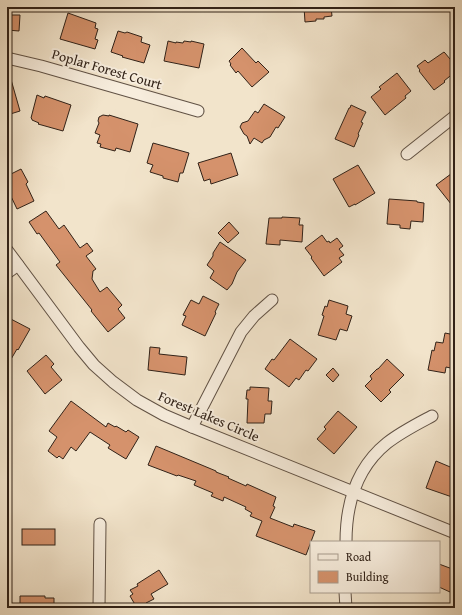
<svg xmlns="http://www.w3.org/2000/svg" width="462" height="615" viewBox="0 0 462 615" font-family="'Gentium Book Plus',serif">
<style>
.building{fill:#d5926c;stroke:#312218}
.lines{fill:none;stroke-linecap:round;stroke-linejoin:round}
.street-casing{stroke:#615245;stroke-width:13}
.street{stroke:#f7eddd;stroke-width:11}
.labels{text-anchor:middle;stroke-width:4;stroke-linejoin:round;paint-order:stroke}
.street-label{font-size:14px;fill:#312218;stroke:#f7eddd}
</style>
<rect width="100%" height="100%" fill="#f2e4cb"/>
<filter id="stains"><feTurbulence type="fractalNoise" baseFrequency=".005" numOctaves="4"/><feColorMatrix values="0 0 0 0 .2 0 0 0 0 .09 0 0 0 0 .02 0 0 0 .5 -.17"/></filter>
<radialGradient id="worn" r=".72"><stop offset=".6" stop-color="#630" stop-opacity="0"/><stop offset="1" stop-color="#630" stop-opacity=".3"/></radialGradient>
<g class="building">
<path d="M304,7H331L332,16L324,17V19H316V21L305,22Z"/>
<path d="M68,13L96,23L95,28L98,29L95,39L98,40L95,49L60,39Z"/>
<path d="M7,15H20L19,31L7,30Z"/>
<path d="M118,31L125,33L127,32L142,37L141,42L150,45L144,63L122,57L123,56L111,52Z"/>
<path d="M168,41L176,43V42L183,43L184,41L191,42V41L204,44L199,68L164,61Z"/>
<path d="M242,48L256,63L258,61L269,72L252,87L238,71L236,73L230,65L231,64L229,61Z"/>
<path d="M444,52L445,53L455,65V72L444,81L445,82L434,90L419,71L420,70L417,66L425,60L428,63Z"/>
<path d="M397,73L411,91L405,96L406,98L385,115L371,97L381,89L379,87Z"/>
<path d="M7,76H10L20,111L7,115Z"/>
<path d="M37,95L44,98L45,96L71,105L63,131L38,124L39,123L32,120V119L31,118Z"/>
<path d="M264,104L285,117L278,128L276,127L270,137L264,140L262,143L254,138L250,144L247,136L244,134L240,127L242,123L248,121L255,111L258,113Z"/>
<path d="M351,105L366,112L361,122L363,123L358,134L359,135L354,147L335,139L349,108H350Z"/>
<path d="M103,115L109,116V115L138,124L130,152L116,148L115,151L100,147L101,144L97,143L100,135L95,133L99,123L98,121L99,117Z"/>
<path d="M153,143L189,153L183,173H180L178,182L163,178V176L150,172L153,165L147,163Z"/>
<path d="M231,153L238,175L211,184L210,179L204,181L198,163Z"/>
<path d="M358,165L375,193L355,205V204L349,207L333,179Z"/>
<path d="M21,169L28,182L26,184L34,201L17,209L7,188V176Z"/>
<path d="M455,171V209L436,185Z"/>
<path d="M389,199L417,201V202L424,203L423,222L411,221L410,229L400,228V225L387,224Z"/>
<path d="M46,211L59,229L64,225L80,248L87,243L93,251L86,256L96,269L93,271L92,279L100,292L107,287L122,305L118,309L125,318L108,332L91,311L92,310L56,265L60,262L39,233L37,234L29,222Z"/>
<path d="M282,217L300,218L299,225H303L302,242L280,240V245L266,244L269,218H282Z"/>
<path d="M229,222L239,233L228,243L218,233Z"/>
<path d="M322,235L327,242L329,241L330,243L337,238L343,246L339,249L344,255L339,258L342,262L324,276L311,258L312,257L305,248Z"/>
<path d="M220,242L246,260L237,272L232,284L227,290L210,278L214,271L207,265L213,256V253Z"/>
<path d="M203,296L219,304L215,312L216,313L205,336L182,325L186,316L183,315L191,300L199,304Z"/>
<path d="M329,300L348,306L346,314L352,316L347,331L340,329L336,340L318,335L324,316L322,315L325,306L327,307Z"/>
<path d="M7,317L30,329L18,350L17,349L7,366Z"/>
<path d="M445,333L455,335V369L446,367L445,373L428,370L432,350L434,351L436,342L443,343Z"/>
<path d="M290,339L317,359L308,371L306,370L299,380L296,378L289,387L265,369L272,359L274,360Z"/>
<path d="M150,347L160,348L159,354L187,357L185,375L148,370Z"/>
<path d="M46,355L54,364L51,367L62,380L45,394L27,371Z"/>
<path d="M387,359L404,375L389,390L391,392L381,402L365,386L372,379L370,376L377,369H378Z"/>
<path d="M333,368L339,375L333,382L326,375Z"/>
<path d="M250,387L269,388L268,401H272L271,414H265L264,423H247L248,399H246L247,390H250Z"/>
<path d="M71,401L106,427L108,423L115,427L116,426L126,432L128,430L139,437L126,459L108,448L110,445L90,432L76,451L71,447L63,459L59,456L57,458L48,451L57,437L49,431Z"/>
<path d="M338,411L357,427L334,454L317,439L326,429L324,427Z"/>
<path d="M156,446L216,471V472L229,477L228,478L246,486L247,484L276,497L273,506L275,507L270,518L293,527L294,524L315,531L306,555L256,536L262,521L250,516L252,513L245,509L246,507L224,497L223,501L211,496L213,493L194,485L196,481L178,475L177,476L148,465Z"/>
<path d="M436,461L455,469V498L426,488Z"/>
<rect x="22" y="529" width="33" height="16"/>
<path d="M439,564L455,570V580L450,592L439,587Z"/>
<path d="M159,570L168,584L151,594L154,599L146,603L147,604L141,608H137L130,596L133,594L130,590L138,586L137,584Z"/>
<path d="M20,596H45V598H54V608H20Z"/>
</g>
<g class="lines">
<g class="street-casing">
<g id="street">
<path d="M7,58L41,66L198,111"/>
<path d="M407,154L455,116"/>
<path d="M7,250L79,347L94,365L113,382L137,400L164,415L192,427L455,533"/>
<path d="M7,273L18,265"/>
<path d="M192,427L241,332L254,316L272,300"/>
<path d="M346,542C346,503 356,468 387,443C401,432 417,424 432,416"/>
<path d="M345,592L346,608"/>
<path d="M99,608L100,524"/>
</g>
</g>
<use href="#street" class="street"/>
</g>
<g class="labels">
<g class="street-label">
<text transform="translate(107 69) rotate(16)" y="5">Poplar Forest Court</text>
<text transform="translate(209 416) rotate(23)" y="5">Forest Lakes Circle</text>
</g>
</g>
<rect width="462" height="615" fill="none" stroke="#f2e4cb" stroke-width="24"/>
<rect x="8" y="8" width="446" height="599" fill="none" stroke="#312218" stroke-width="2"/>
<rect x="12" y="12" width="438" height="591" fill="none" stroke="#312218"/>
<rect x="310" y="541" width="130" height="52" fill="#f7eddd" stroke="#a89c8e"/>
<rect x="318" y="554" width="20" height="6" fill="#f7eddd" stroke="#a89c8e"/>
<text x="346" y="561" font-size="12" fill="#312218">Road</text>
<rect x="318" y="571" width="20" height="12" fill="#d5926c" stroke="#a89c8e"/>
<text x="346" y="581" font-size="12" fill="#312218">Building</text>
<rect width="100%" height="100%" filter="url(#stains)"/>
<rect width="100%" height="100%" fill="url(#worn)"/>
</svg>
